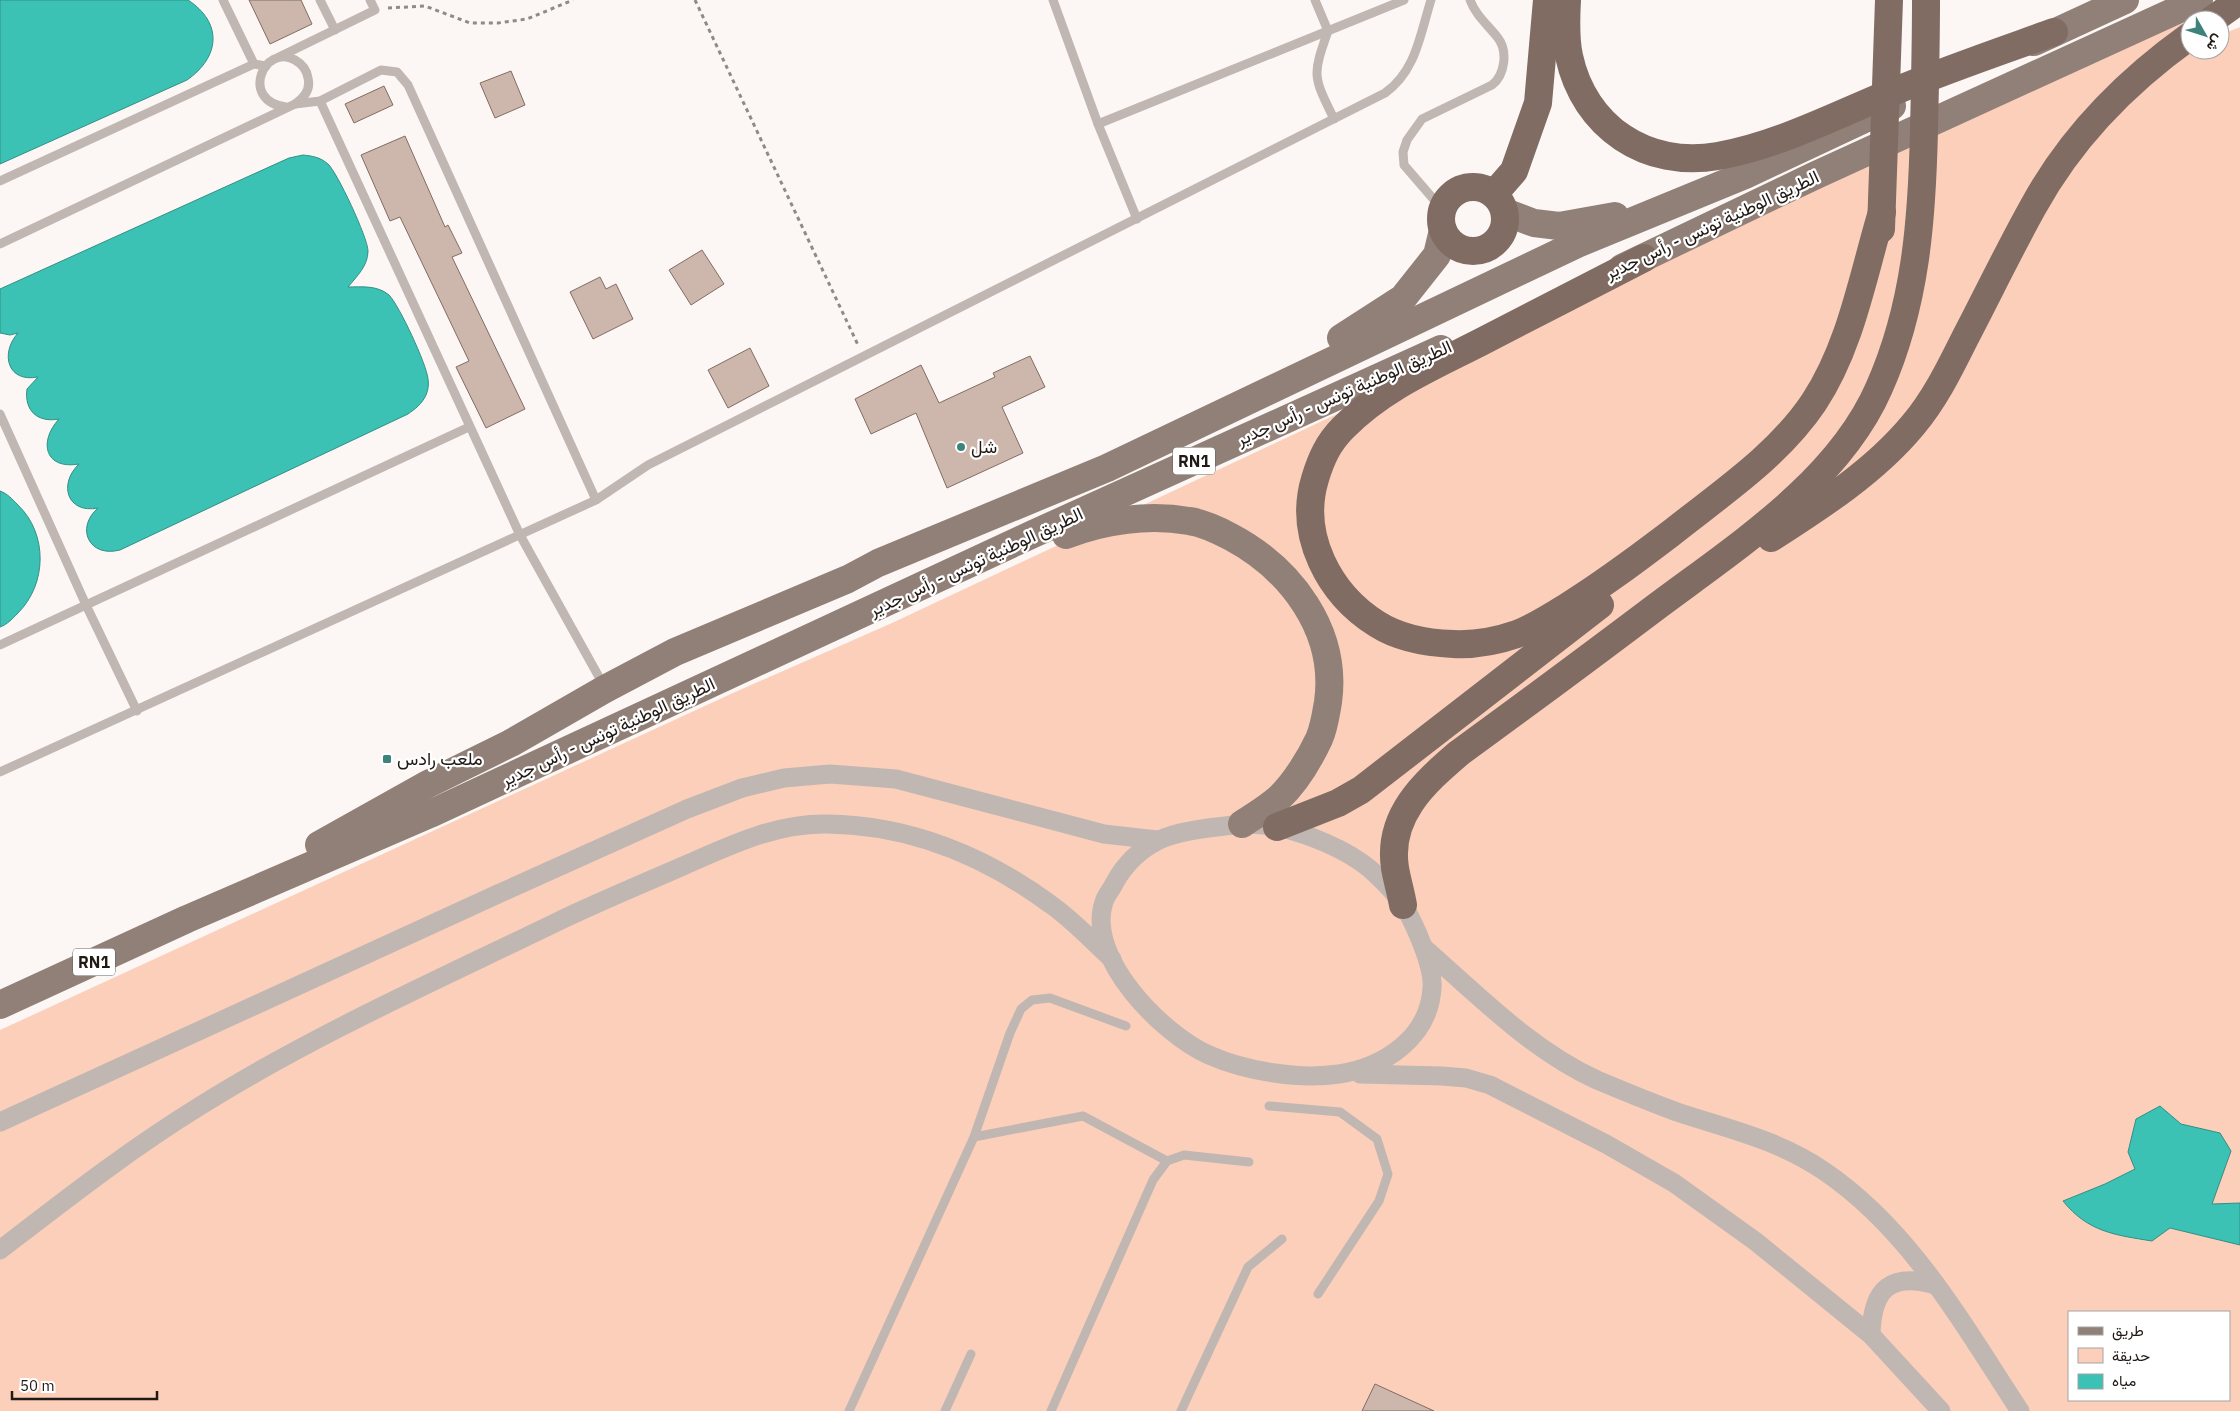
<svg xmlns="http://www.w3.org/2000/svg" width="2240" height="1411" viewBox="0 0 2240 1411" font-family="'IBM Plex Sans',Vazirmatn,sans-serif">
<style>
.green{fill:#fccfbb;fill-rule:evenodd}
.water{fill:#3bc2b4;stroke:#338f84}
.building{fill:#cdb7ad;stroke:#806c63}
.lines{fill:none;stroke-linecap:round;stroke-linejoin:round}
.path{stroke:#908a87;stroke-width:3;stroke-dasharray:4 4;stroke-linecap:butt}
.lane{stroke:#c0b7b2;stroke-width:9}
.street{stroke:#c0b7b2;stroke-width:19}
.primary{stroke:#918078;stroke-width:28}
.highway{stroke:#806c63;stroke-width:28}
.poi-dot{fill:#3e837b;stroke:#fff;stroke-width:2}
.labels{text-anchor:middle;stroke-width:4.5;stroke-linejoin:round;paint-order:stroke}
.shield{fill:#fff;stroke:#635e5b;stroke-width:1}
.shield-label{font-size:16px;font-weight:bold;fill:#201915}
.street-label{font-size:18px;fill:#201915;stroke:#fff}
.poi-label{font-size:18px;fill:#201915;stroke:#fff;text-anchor:start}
</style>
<rect width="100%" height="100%" fill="#fcf7f5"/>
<path class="green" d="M2202,11L2206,20H2190V50H2220V35L2240,27V1411H0V1030L733,693L892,623L1339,413L1770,206ZM2069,1312H2229V1400H2069Z"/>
<g class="water">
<path d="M0,0H188C223,23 220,57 187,80L0,164Z"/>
<path d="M303,155C312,156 320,157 328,164C337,172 368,238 368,251C368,266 357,276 348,287C362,287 377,285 389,295C399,305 427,365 428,379C429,384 428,391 426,395C422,404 415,409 408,414L120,550C89,558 75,528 98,508C67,514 58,484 79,464C45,470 38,442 59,419C38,423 24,411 27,389L38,377C7,383 0,353 18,333L10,335L0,333V289L289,158Z"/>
<path d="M0,491C8,494 12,499 18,505C48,534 47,584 18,613C12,619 8,624 0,627Z"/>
<path d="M2160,1106L2181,1124L2220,1133L2231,1151L2212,1204L2240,1203V1245L2170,1228L2152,1241C2115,1235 2088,1232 2063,1201L2105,1184L2135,1169L2128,1152L2136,1119Z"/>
</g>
<g class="building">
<path d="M249,0H301L312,24L270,44Z"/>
<path d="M511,71L525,105L495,118L480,83Z"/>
<path d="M384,86L393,105L354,123L345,104Z"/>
<path d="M405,136L445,227L448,225L462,253L452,257L525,409L486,428L456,367L469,361L400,217L390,221L361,155Z"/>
<path d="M702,250L724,284L691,305L669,270Z"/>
<path d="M600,277L606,289L616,284L633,319L593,339L570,292Z"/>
<path d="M750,348L769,386L728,408L708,370Z"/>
<path d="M1030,356L1045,387L1002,407L1023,453L947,488L916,413L871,434L855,399L921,365L939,403L995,377L993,373Z"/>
<path d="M1375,1384L1434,1411H1362Z"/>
</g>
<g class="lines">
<g class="path">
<path d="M695,0L858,345"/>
<path d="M388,8L425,6L470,23H498L527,19L573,0"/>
</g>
<g class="lane">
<path d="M223,0L254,64"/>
<path d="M320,0L335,30"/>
<path d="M1053,0L1098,124L1404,0"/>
<path d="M1315,0L1328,31C1312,76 1313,76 1334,119"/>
<path d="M279,57L375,10L370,0"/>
<path d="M320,101L520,535L604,686"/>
<path d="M295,104L320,101L381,70L397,72L408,85L596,500"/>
<path d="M1098,124L1137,219"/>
<path d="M0,181L254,64L266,66"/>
<path d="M1442,209L1404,165L1403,152L1407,140L1422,119L1492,85C1505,75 1508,51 1498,38C1488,25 1476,16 1470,0"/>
<path d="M0,244L295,104C304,98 311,90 308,78C307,70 302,64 295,60C264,43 239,101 286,107"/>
<path d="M0,414L86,605L137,711"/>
<path d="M0,645L469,427"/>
<path d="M0,772L596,500L648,465L1385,93C1416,71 1420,35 1431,0"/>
<path d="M1269,1106L1340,1112L1377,1139L1388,1174L1379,1201L1318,1294"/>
<path d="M974,1137L1083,1116L1167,1161"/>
<path d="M849,1411L974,1137L1010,1033L1021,1009L1032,1000L1050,998L1126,1026"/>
<path d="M945,1411L971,1354"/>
<path d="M1051,1411L1153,1180L1167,1161L1184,1155L1249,1162"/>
<path d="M1181,1411L1248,1267L1282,1239"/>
</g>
<g class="street">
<path d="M1242,824C1254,825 1267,824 1278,827C1308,834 1346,849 1370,869C1381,879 1396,894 1404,906C1415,925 1434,967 1432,988C1429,1038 1384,1067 1339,1074C1299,1080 1245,1071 1209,1055C1163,1035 1085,957 1104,902C1106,895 1112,889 1115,882C1125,864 1138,851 1157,841C1178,830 1217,827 1242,824Z"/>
<path d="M1424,948C1478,995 1531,1050 1597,1080C1623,1091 1650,1102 1677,1112C1728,1129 1779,1140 1824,1171C1911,1230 1964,1326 2020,1411"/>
<path d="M1360,1074L1442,1076L1466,1078L1490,1085L1606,1144L1674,1183L1755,1241L1871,1335L1941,1411"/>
<path d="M0,1122L498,894L687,809L742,788L784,778L830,774L896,779L1104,834L1157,840"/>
<path d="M0,1250C65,1200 130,1149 200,1106C315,1034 440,979 561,920C601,901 642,884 683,866C729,846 775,823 827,824C909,825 985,856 1050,904C1072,919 1091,940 1112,959"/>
<path d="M1871,1335C1872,1288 1891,1272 1936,1285"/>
</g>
<g class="primary">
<path d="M2034,42L2125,0"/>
<path d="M1505,212L1534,223L1559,226L1615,216"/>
<path d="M1622,268L1814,176L2199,0"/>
<path d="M1341,338L1403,298L1437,255L1443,230"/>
<path d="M1066,535C1104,520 1149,514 1189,521C1204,523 1218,530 1231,537C1291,569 1338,631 1328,702C1326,714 1324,728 1319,739C1310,758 1295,783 1279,798C1268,808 1254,816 1242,824"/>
<path d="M319,845L428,784L511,743L605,689L675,652L848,579L878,563L1107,468L1577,244L1745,175L1892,106"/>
<path d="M0,1005L187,919L430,814L1033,534L1441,349"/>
</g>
<g class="highway">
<path d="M1567,0C1566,18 1565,38 1569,56C1584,127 1647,169 1718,156C1780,145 1838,114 1895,91C1948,69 2001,51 2054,32"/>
<path d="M2212,20L2240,0"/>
<circle cx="1473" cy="219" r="32"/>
<path d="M1494,194L1514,171L1538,103L1547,0"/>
<path d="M1881,229L1889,0"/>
<path d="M1644,258C1590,286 1535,314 1481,342C1432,367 1382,388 1343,428C1328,443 1321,459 1315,479C1298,535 1329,594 1377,624C1399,638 1427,643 1453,644C1474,645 1497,641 1517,634C1535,627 1552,616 1568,606C1604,584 1637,559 1670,534C1720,494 1778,456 1814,402C1851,346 1863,275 1882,212"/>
<path d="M1771,538C1821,506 1875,471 1913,425C1935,399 1950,368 1965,338C1988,294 2009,250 2033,207C2070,139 2127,81 2190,36"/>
<path d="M1277,827L1338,803L1361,790L1600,605"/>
<path d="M1403,905C1401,893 1397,880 1395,868C1387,816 1424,783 1459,753C1525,705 1591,656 1656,607C1736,547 1838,482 1879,388C1916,305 1922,219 1924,130C1925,86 1926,43 1926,0"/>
</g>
</g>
<g class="poi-dot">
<circle cx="961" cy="447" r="5"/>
<rect x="382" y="754" width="10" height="10" rx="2.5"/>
</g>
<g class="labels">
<g class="shield">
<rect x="1173" y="447.5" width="42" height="27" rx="4"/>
<rect x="73" y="948.5" width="42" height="27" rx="4"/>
</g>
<g class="shield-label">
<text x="1194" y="467">RN1</text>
<text x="94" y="968">RN1</text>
</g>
<g class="street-label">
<text transform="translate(1712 225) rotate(-25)" y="6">الطريق الوطنية تونس - رأس جدير</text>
<text transform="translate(1344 393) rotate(-24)" y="6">الطريق الوطنية تونس - رأس جدير</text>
<text transform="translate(976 562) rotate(-25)" y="6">الطريق الوطنية تونس - رأس جدير</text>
<text transform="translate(608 732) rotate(-25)" y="6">الطريق الوطنية تونس - رأس جدير</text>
</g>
<g class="poi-label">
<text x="971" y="453">شل</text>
<text x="397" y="765">ملعب رادس</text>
</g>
</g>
<rect x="2068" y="1311" width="162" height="90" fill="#ffffff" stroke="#a6a3a1"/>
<rect x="2078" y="1327" width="25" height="8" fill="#918078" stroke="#a6a3a1"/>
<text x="2112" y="1336" font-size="15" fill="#201915">طريق</text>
<rect x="2078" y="1348" width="25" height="15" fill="#fccfbb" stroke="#a6a3a1"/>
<text x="2112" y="1361" font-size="15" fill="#201915">حديقة</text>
<rect x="2078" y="1374" width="25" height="15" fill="#3bc2b4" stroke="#a6a3a1"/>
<text x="2112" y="1386" font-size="15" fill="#201915">مياه</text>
<g transform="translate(2205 35) rotate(129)"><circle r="24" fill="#ffffff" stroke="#a6a3a1"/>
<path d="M0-4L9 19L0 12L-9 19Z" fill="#3e837b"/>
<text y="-8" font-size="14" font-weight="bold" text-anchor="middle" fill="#201915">ش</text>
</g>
<path d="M12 1391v8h145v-8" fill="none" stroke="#201915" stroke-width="2.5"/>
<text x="20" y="1391" font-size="15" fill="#201915" stroke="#ffffff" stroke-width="4" paint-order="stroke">50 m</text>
</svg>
